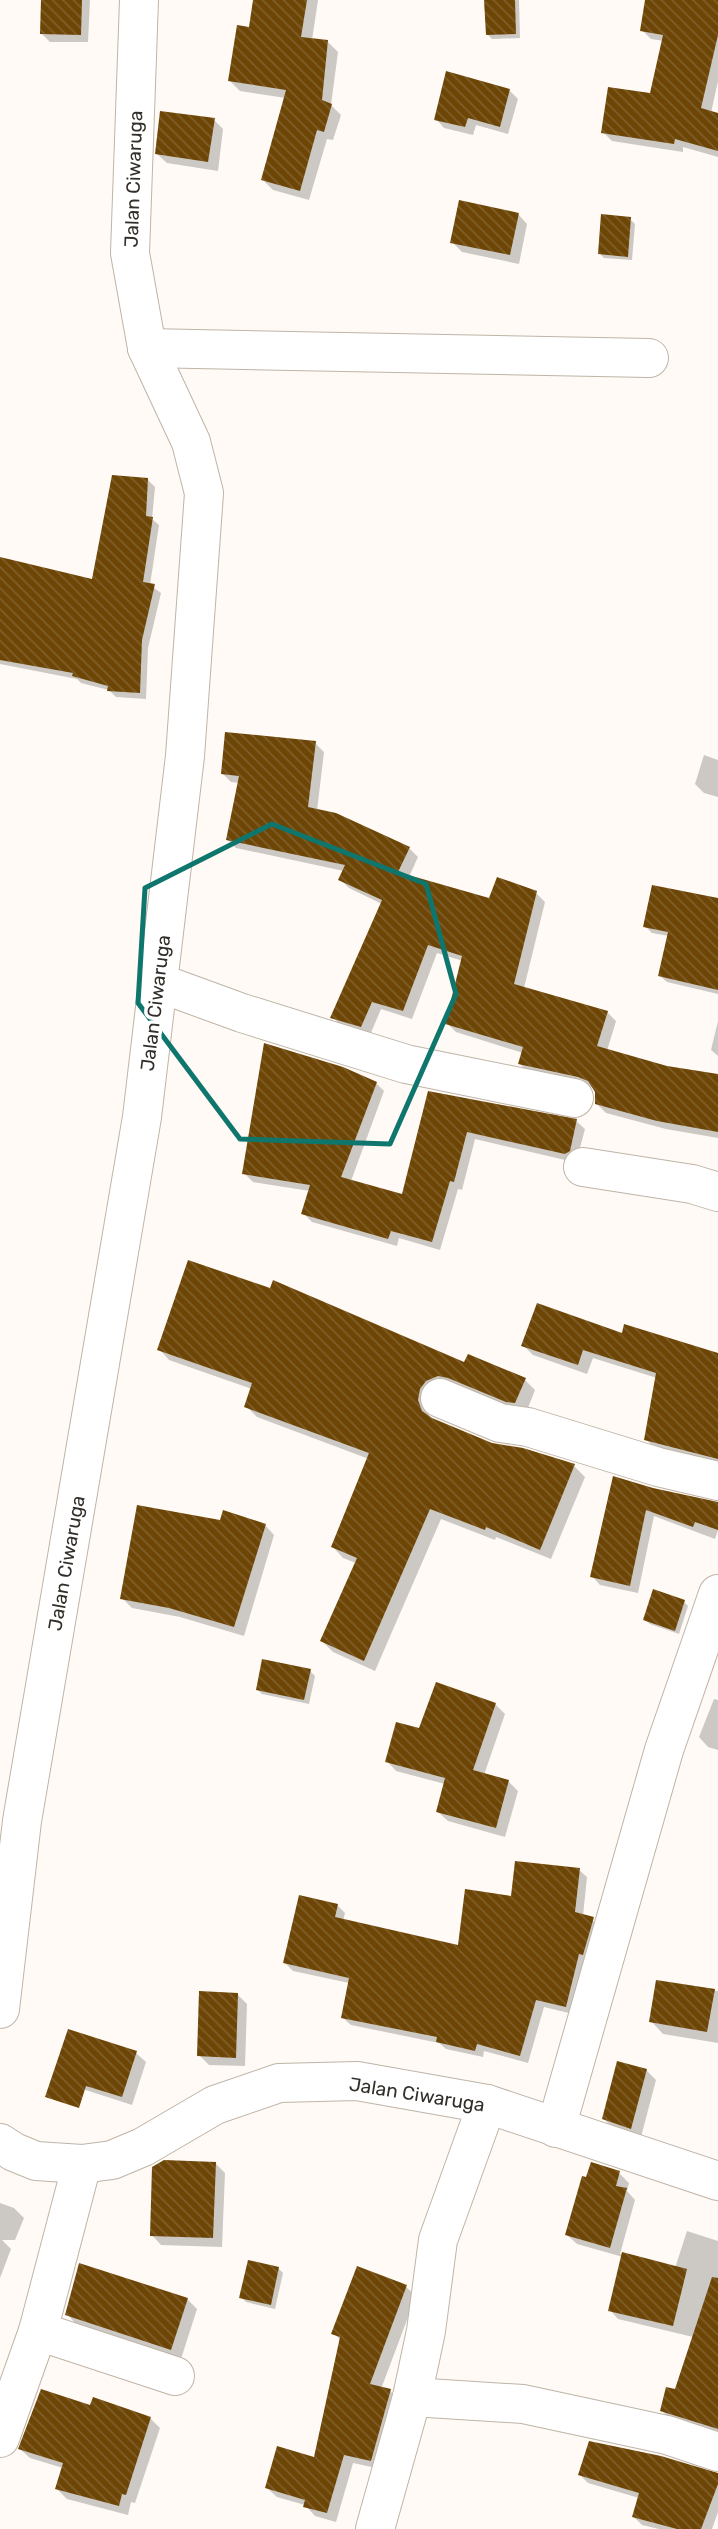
<svg xmlns="http://www.w3.org/2000/svg" width="718" height="2529" viewBox="0 0 718 2529" font-family="Rubik,sans-serif">
<style>
.shadow{fill:#0003}
.building{fill:url(#building-back-hatch)}
.lines{fill:none;stroke-linecap:round;stroke-linejoin:round}
.minor-casing{stroke:#bfb4a7;stroke-width:40}
.minor{stroke:#fff;stroke-width:38}
.marked{fill:none;stroke:#0f766e;stroke-width:5;stroke-linejoin:round}
.labels{text-anchor:middle;stroke-width:7;stroke-linejoin:round;paint-order:stroke}
.street-label{font-size:19px;fill:#322e29;stroke:#fff}
</style>
<defs>
<pattern id="building-back-hatch" width="6" height="6" patternUnits="userSpaceOnUse" patternTransform="scale(1.75)"><rect width="6" height="6" fill="#6d4606"/><path d="M-1 5l2 2M0 0l6 6M5-1l2 2" fill="none" stroke="#7e5e2b"/></pattern>
</defs>
<rect width="100%" height="100%" fill="#fffaf5"/>
<g class="shadow">
<path d="M42,0H90L88,42H50L42,34Z"/>
<path d="M255,0H318L312,40L328,42L338,52L331,105L341,115L333,140L327,139L309,200L273,190L263,180L286,98L240,91L230,81L250,29Z"/>
<path d="M486,0H519L520,38L492,39L487,34Z"/>
<path d="M646,0H713L718,9V81L711,113L718,115V157L683,147V152L612,141L603,132L651,95L664,41L651,39L642,30Z"/>
<path d="M509,90L518,99L508,134L476,125L473,135L444,128L436,119Z"/>
<path d="M214,120L223,129L218,171L167,163L157,154Z"/>
<path d="M518,214L527,224L519,264L462,252L452,242Z"/>
<path d="M630,219L635,224L632,260L604,258L599,253Z"/>
<path d="M148,480L155,487L152,519L159,525L150,585L161,593L148,648L146,699L116,697L109,690L81,683L77,679L0,664V559L93,581Z"/>
<path d="M315,743L324,752L317,811L409,848L418,857L409,877L490,900L536,893L545,902L524,988L607,1012L616,1021L607,1051L667,1068L718,1076V1138L666,1129L606,1113L596,1103L595,1088L529,1073L520,1064L523,1053L456,1032L447,1023L463,961L437,953L412,1019L381,1009L370,1035L341,1026L333,1017L382,904L349,888L340,879L344,871L236,848L227,839L239,783L231,782L222,773Z"/>
<path d="M704,755L718,760V797L704,793L695,784Z"/>
<path d="M718,902V994L667,982L660,976L669,936L652,933L645,926Z"/>
<path d="M718,1021V1056L711,1050Z"/>
<path d="M376,1083L384,1091L351,1181L403,1197L429,1093L576,1121L585,1129L577,1159L574,1162L475,1139L462,1190L458,1189L440,1250L399,1238L397,1246L312,1222L303,1213L310,1191L253,1182L244,1173Z"/>
<path d="M623,1335L718,1355V1466L655,1449L646,1439L657,1378L593,1358L587,1374L533,1355L523,1345Z"/>
<path d="M159,1349L465,1364L525,1380L535,1390L526,1413L430,1401L429,1414L431,1420L491,1445L523,1450L574,1466L585,1477L551,1559L496,1537L495,1540L441,1519L375,1671L333,1652L322,1641L356,1563L343,1558L333,1547L369,1459L257,1417L246,1406L252,1389L169,1360Z"/>
<path d="M614,1478L718,1506V1530L715,1539L654,1516L638,1593L600,1585L592,1576Z"/>
<path d="M221,1522L265,1525L274,1535L244,1636L180,1617L132,1608L122,1598Z"/>
<path d="M684,1602L688,1606L679,1634L650,1624L645,1620Z"/>
<path d="M310,1671L315,1676L309,1704L262,1694L257,1689Z"/>
<path d="M714,1699L718,1700V1750L708,1747L699,1737Z"/>
<path d="M495,1704L505,1714L484,1775L508,1781L518,1791L505,1837L448,1821L438,1812L445,1784L396,1771L387,1761L420,1730Z"/>
<path d="M579,1870L587,1877L583,1916L589,1917L597,1925L573,2014L544,2007L528,2063L484,2051L483,2057L446,2049L439,2043L351,2025L343,2018L349,1983L293,1971L285,1963L337,1905L345,1913L343,1921L460,1947L513,1898Z"/>
<path d="M658,1982L718,1991V2043L663,2034L651,2021Z"/>
<path d="M237,1994L247,2004L245,2066L209,2065L199,2055Z"/>
<path d="M136,2053L146,2062L132,2105L64,2083Z"/>
<path d="M646,2070L656,2080L641,2137L613,2128L604,2119Z"/>
<path d="M215,2163L225,2173L222,2247L161,2245L152,2235Z"/>
<path d="M619,2173L629,2183L627,2191L635,2200L620,2254L675,2268L687,2231L718,2241V2343L618,2319L610,2310L623,2257L577,2244L567,2235Z"/>
<path d="M0,2203L14,2208L24,2218L15,2240H2L11,2249L0,2278Z"/>
<path d="M278,2268L283,2273L275,2309L246,2302L241,2297Z"/>
<path d="M358,2269L406,2287L416,2296L381,2389L390,2391L400,2400L381,2469L353,2463L336,2522L315,2516L305,2505L277,2497L267,2488L315,2459L341,2341L334,2333Z"/>
<path d="M187,2299L197,2309L181,2359L76,2324L67,2314Z"/>
<path d="M676,2392L718,2394V2436L672,2420L662,2411Z"/>
<path d="M91,2407L150,2418L160,2428L135,2503L131,2502L128,2515L67,2499L57,2489L63,2468L30,2458L20,2449Z"/>
<path d="M580,2475H718V2512L712,2529H659L642,2525L634,2517L639,2498L588,2483Z"/>
</g>
<g class="building">
<path d="M41,0H82L81,35L40,34Z"/>
<path d="M253,0H307L301,37L328,40L322,100L332,104L324,132L317,130L300,191L261,180L286,90L228,81L237,25L249,27Z"/>
<path d="M484,0H515L516,34L486,35Z"/>
<path d="M645,0H718V35L701,108L718,113V151L675,139L674,144L601,133L608,87L650,93L663,35L640,31Z"/>
<path d="M446,71L510,89L500,127L468,118L465,127L434,120Z"/>
<path d="M160,111L215,118L208,162L155,154Z"/>
<path d="M459,200L519,213L510,255L450,243Z"/>
<path d="M601,214L631,217L628,257L598,254Z"/>
<path d="M112,475L148,478L146,516L153,517L143,582L155,584L142,640L140,693L107,691L108,686L72,676L73,673L0,660V557L92,579Z"/>
<path d="M225,732L316,741L308,807L336,813L410,847L398,872L489,898L497,877L537,891L514,984L608,1011L597,1046L667,1066L718,1074V1132L657,1121L595,1104V1092L588,1081L578,1077L518,1064L523,1047L445,1024L462,956L428,945L403,1011L372,1002L361,1027L330,1018L382,900L338,880L345,865L226,840L239,776L221,774Z"/>
<path d="M652,885L718,898V990L658,976L668,932L643,927Z"/>
<path d="M264,1043L343,1067L377,1082L341,1177L402,1194L428,1091L577,1119L570,1151L565,1154L467,1132L454,1182L450,1181L432,1242L391,1231L388,1239L301,1214L310,1185L242,1174Z"/>
<path d="M188,1260L270,1288L273,1280L464,1362L468,1354L526,1378L515,1403L506,1402L448,1378L438,1376L426,1381L420,1389L418,1400L422,1411L432,1418L492,1443L523,1448L575,1464L540,1550L486,1527L485,1530L430,1509L364,1661L320,1641L357,1558L331,1547L369,1453L244,1407L252,1383L157,1350Z"/>
<path d="M537,1303L622,1333L624,1324L718,1353V1459L644,1440L656,1373L583,1350L578,1365L521,1346Z"/>
<path d="M613,1476L653,1488L718,1502V1530L695,1522L693,1527L646,1510L630,1586L590,1577Z"/>
<path d="M137,1505L220,1520L223,1510L266,1524L234,1627L169,1608L120,1599Z"/>
<path d="M653,1589L685,1600L675,1631L643,1620Z"/>
<path d="M262,1659L311,1669L304,1700L256,1690Z"/>
<path d="M436,1682L496,1703L473,1770L509,1780L496,1828L436,1812L445,1778L385,1762L396,1722L419,1728Z"/>
<path d="M515,1861L580,1868L575,1912L594,1917L583,1955L579,1954L566,2007L536,2000L520,2056L477,2044L475,2051L436,2042L437,2037L341,2018L349,1978L283,1963L299,1895L338,1904L335,1917L458,1945L465,1889L511,1896Z"/>
<path d="M656,1980L715,1989L707,2032L649,2022Z"/>
<path d="M199,1991L238,1993L236,2058L197,2056Z"/>
<path d="M68,2029L137,2051L122,2097L86,2086L79,2108L45,2097Z"/>
<path d="M617,2061L647,2069L631,2129L602,2119Z"/>
<path d="M164,2160L216,2162L213,2238L150,2236L152,2167Z"/>
<path d="M591,2162L620,2171L616,2186L627,2188L610,2248L565,2235L582,2176L586,2177Z"/>
<path d="M622,2252L687,2269L673,2326L608,2311Z"/>
<path d="M248,2260L279,2267L271,2305L239,2298Z"/>
<path d="M79,2263L188,2298L171,2350L65,2315Z"/>
<path d="M357,2266L407,2285L370,2384L391,2389L371,2461L344,2455L327,2513L303,2507L305,2500L265,2488L277,2446L314,2457L340,2337L331,2334Z"/>
<path d="M712,2277L718,2278V2429L660,2411L666,2387L675,2389Z"/>
<path d="M41,2389L90,2405L93,2397L151,2417L126,2495L122,2494L119,2506L55,2489L63,2463L18,2449Z"/>
<path d="M589,2441L661,2456L718,2473V2484L701,2529H677L632,2517L639,2493L578,2475Z"/>
</g>
<g class="lines">
<g class="minor-casing">
<g id="minor">
<path d="M147,348L649,358"/>
<path d="M157,982L242,1013L406,1064L574,1098"/>
<path d="M583,1167L692,1184L718,1192"/>
<path d="M440,1398L500,1423L528,1427L658,1467L718,1481"/>
<path d="M0,2009L22,1821L142,1117L185,756L204,493L191,442L147,348L130,253L139,0"/>
<path d="M556,2128L664,1750L718,1594"/>
<path d="M0,2143L14,2152L36,2161L82,2164L112,2160L143,2147L215,2105L279,2083L357,2081L487,2104L718,2181"/>
<path d="M38,2331L175,2376"/>
<path d="M412,2397L523,2404L667,2435L718,2452"/>
<path d="M0,2438L38,2331L82,2164"/>
<path d="M375,2529L412,2397L426,2331L438,2240L487,2104"/>
</g>
</g>
<use href="#minor" class="minor"/>
</g>
<path class="marked" d="M272,824L426,884L456,994L390,1144L240,1139L138,1003L145,888Z"/>
<g class="labels">
<g class="street-label">
<text transform="translate(133 179) rotate(-88)" y="7">Jalan Ciwaruga</text>
<text transform="translate(155 1003) rotate(-83)" y="7">Jalan Ciwaruga</text>
<text transform="translate(66 1563) rotate(-80)" y="7">Jalan Ciwaruga</text>
<text transform="translate(417 2094) rotate(9)" y="7">Jalan Ciwaruga</text>
</g>
</g>
</svg>
